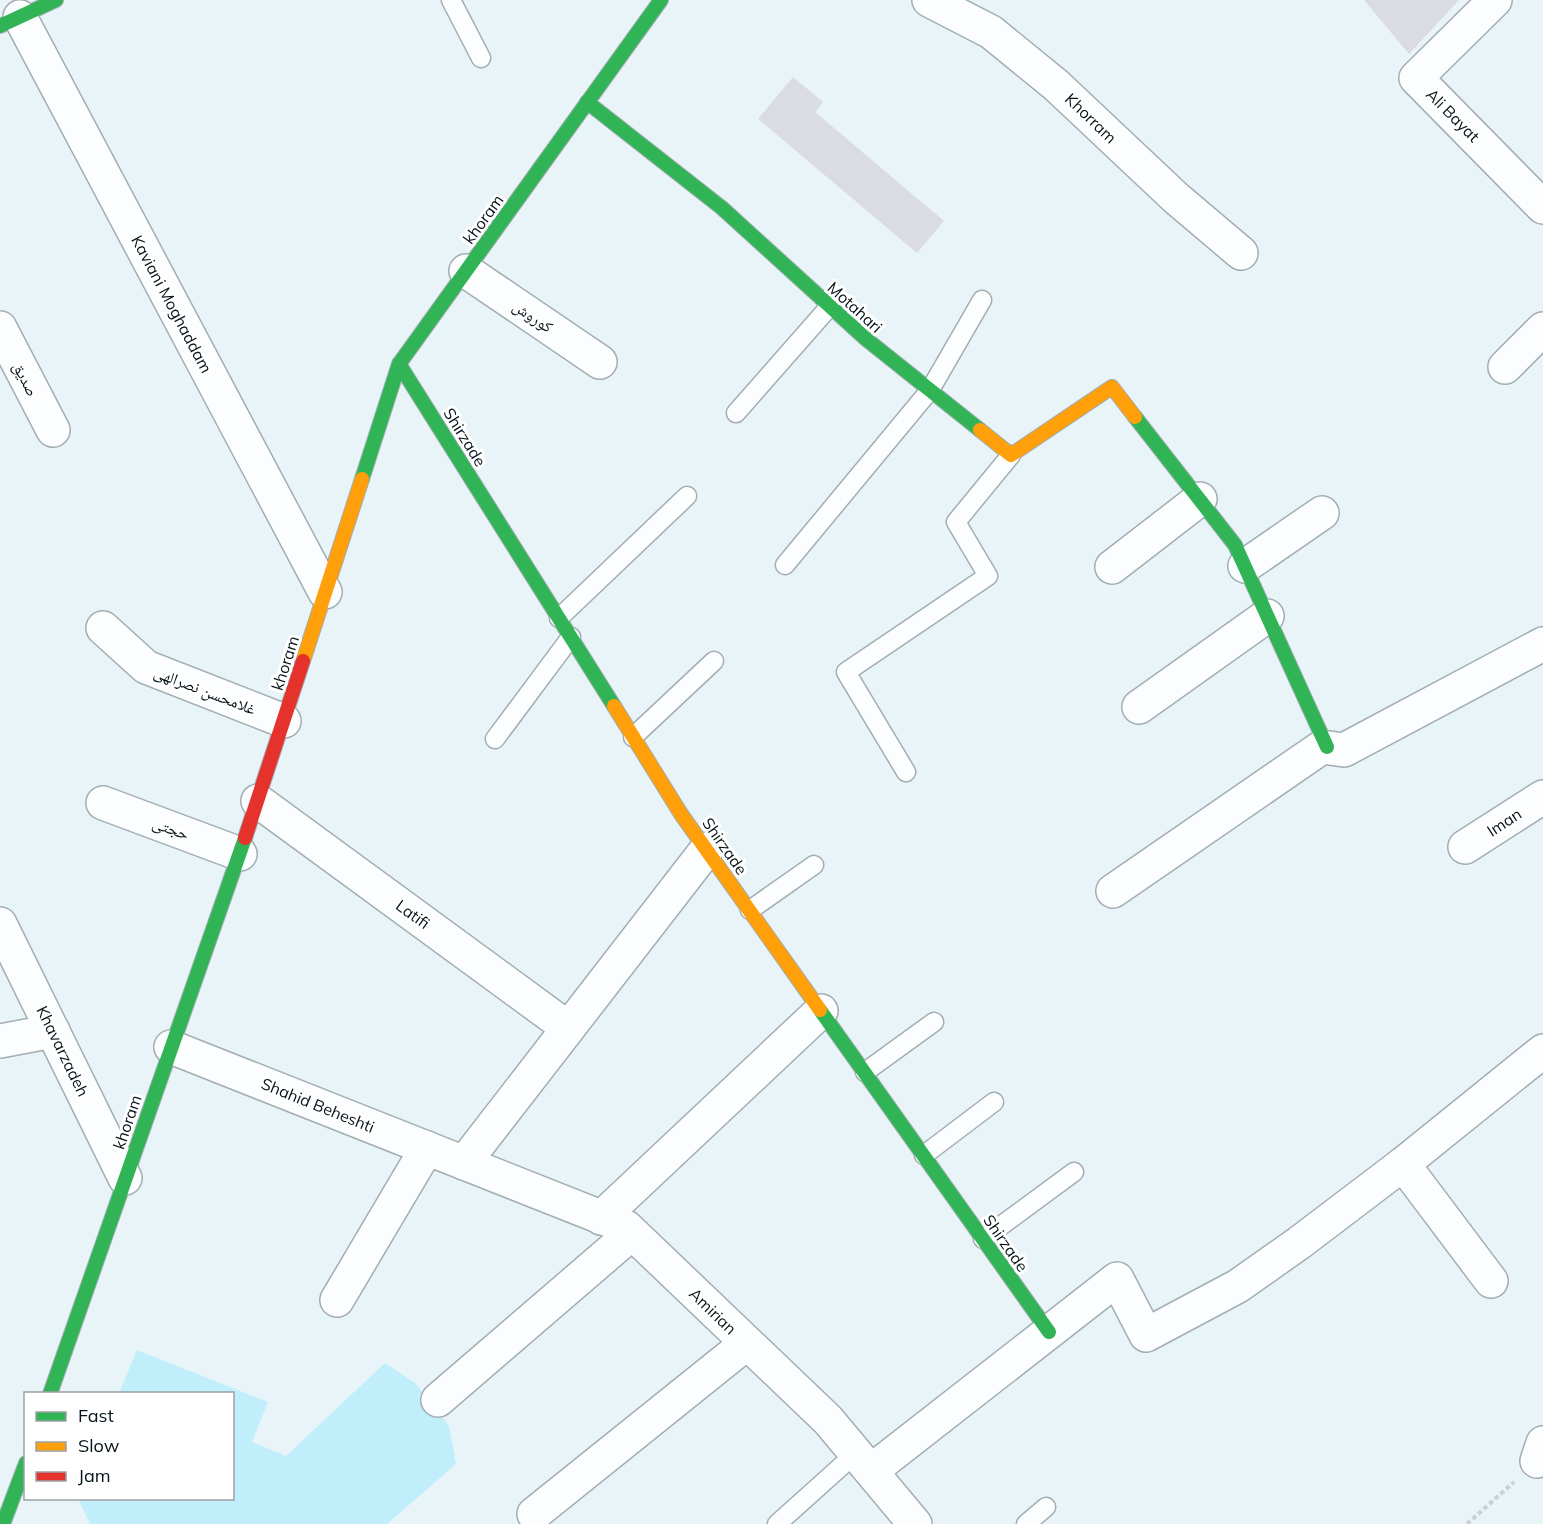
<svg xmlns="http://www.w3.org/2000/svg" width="1543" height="1524" viewBox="0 0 1543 1524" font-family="Mulish,'Noto Naskh Arabic',sans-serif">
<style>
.green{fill:#c0effb}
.building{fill:#dbdce1}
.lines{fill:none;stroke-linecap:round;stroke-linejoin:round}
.lane-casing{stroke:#a2aeb2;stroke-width:21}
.street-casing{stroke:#a2aeb2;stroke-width:36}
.fast-casing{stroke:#a2aeb2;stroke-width:16}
.slow-casing{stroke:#a2aeb2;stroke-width:16}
.jam-casing{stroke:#a2aeb2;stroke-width:16}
.path{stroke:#cdd0d1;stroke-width:4;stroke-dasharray:4.5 3;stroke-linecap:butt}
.lane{stroke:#fcfdfe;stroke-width:18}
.street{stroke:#fcfdfe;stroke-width:33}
.fast{stroke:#30b455;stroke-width:14}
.slow{stroke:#ff9f0a;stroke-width:14}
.jam{stroke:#e5322d;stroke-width:14}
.labels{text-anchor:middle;stroke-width:6;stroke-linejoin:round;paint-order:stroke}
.street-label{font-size:16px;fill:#061317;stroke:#fff}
</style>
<rect width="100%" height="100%" fill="#e8f4f8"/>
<path class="green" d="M137,1350L268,1402L252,1442L286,1456L385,1363L415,1383L449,1426L456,1464L387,1524H90L78,1499L232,1498V1394L119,1393Z"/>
<g class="building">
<path d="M1364,0H1459L1409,54Z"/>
<path d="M793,77L823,102L815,112L944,221L917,253L758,119Z"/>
</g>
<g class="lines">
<g class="lane-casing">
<g id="lane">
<path d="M451,0L481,58"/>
<path d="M736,413L830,306"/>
<path d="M785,565L930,390L982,300"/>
<path d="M559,618L687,496"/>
<path d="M633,737L714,661"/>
<path d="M495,739L571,637"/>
<path d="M906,772L846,672L988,576L956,522L1011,455"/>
<path d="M750,910L814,865"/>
<path d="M865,1072L934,1022"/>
<path d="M924,1155L994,1102"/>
<path d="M983,1239L1074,1172"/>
<path d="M777,1524L856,1453"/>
<path d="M1026,1524L1046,1507"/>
</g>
</g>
<g class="street-casing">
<g id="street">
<path d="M929,0L991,32L1056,85L1176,198L1241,253"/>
<path d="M1495,0L1416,78L1543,207"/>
<path d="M20,17L325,592"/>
<path d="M466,271L600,362"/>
<path d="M0,328L53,430"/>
<path d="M1505,367L1543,329"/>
<path d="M1245,566L1322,513"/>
<path d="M1112,567L1200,499"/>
<path d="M103,628L146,667L284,721"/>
<path d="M1139,707L1267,616"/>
<path d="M258,801L568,1028"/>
<path d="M103,803L240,854"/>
<path d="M1465,847L1543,797"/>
<path d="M1113,891L1322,747L1344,750L1543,644"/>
<path d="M0,924L125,1178"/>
<path d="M0,1041L53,1031"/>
<path d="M171,1047L626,1227L828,1420L915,1524"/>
<path d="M464,1163L707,849"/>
<path d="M1403,1164L1491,1281"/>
<path d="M601,1218L821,1011"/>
<path d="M337,1300L427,1148"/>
<path d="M438,1400L632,1233"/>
<path d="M1537,1461L1543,1443"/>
<path d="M871,1471L1117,1279L1146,1335L1238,1286L1299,1243L1403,1164L1543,1051"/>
<path d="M534,1514L747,1343"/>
</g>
</g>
<g class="fast-casing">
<g id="fast">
<path d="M0,26L56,0"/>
<path d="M587,102L722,208L866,339L980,430"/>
<path d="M399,364L614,706"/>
<path d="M1135,417L1235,545L1327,747"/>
<path d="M362,479L399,364L661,0"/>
<path d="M820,1010L1049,1332"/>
<path d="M50,1394L245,838"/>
<path d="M3,1524L26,1463"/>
</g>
</g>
<g class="slow-casing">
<g id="slow">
<path d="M980,430L1011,455L1112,387L1135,417"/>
<path d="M303,661L362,479"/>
<path d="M614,706L681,814L820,1010"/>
</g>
</g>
<g class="jam-casing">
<path id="jam" d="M245,838L303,661"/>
</g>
<path class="path" d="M1467,1524L1514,1482"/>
<use href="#lane" class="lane"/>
<use href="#street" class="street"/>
<use href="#fast" class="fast"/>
<use href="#slow" class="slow"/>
<use href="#jam" class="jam"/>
</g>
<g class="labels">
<g class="street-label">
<text transform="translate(1453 115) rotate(45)" y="6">Ali Bayat</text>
<text transform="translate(1091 118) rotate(44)" y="6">Khorram</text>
<text transform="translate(483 219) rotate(-54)" y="6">khoram</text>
<text transform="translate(172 304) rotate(62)" y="6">Kaviani Moghaddam</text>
<text transform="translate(855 307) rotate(42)" y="6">Motahari</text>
<text transform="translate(533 316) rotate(34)" y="6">کوروش</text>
<text transform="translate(26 379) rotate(63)" y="6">صدیق</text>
<text transform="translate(465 437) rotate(58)" y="6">Shirzade</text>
<text transform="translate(285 663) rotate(-72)" y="6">khoram</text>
<text transform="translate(205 690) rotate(21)" y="6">غلامحسن نصرالهی</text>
<text transform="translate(1504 822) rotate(-33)" y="6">Iman</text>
<text transform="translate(171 828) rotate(20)" y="6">حجتی</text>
<text transform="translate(725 846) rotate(55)" y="6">Shirzade</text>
<text transform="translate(413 914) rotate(36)" y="6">Latifi</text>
<text transform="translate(63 1051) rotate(64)" y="6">Khavarzadeh</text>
<text transform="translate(318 1105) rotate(22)" y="6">Shahid Beheshti</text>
<text transform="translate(127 1122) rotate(-71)" y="6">khoram</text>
<text transform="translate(1006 1243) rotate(55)" y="6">Shirzade</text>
<text transform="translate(713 1311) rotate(44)" y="6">Amirian</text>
</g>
</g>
<rect x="24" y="1392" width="210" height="108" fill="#ffffff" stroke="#9ba1a2" stroke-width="1.5"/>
<rect x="36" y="1412" width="30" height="9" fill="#30b455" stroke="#9ba1a2" stroke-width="1.5"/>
<text x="78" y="1422" font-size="18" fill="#061317">Fast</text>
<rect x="36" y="1442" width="30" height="9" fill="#ff9f0a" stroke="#9ba1a2" stroke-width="1.5"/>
<text x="78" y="1452" font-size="18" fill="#061317">Slow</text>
<rect x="36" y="1472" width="30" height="9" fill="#e5322d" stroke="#9ba1a2" stroke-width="1.5"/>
<text x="78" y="1482" font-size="18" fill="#061317">Jam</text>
</svg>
